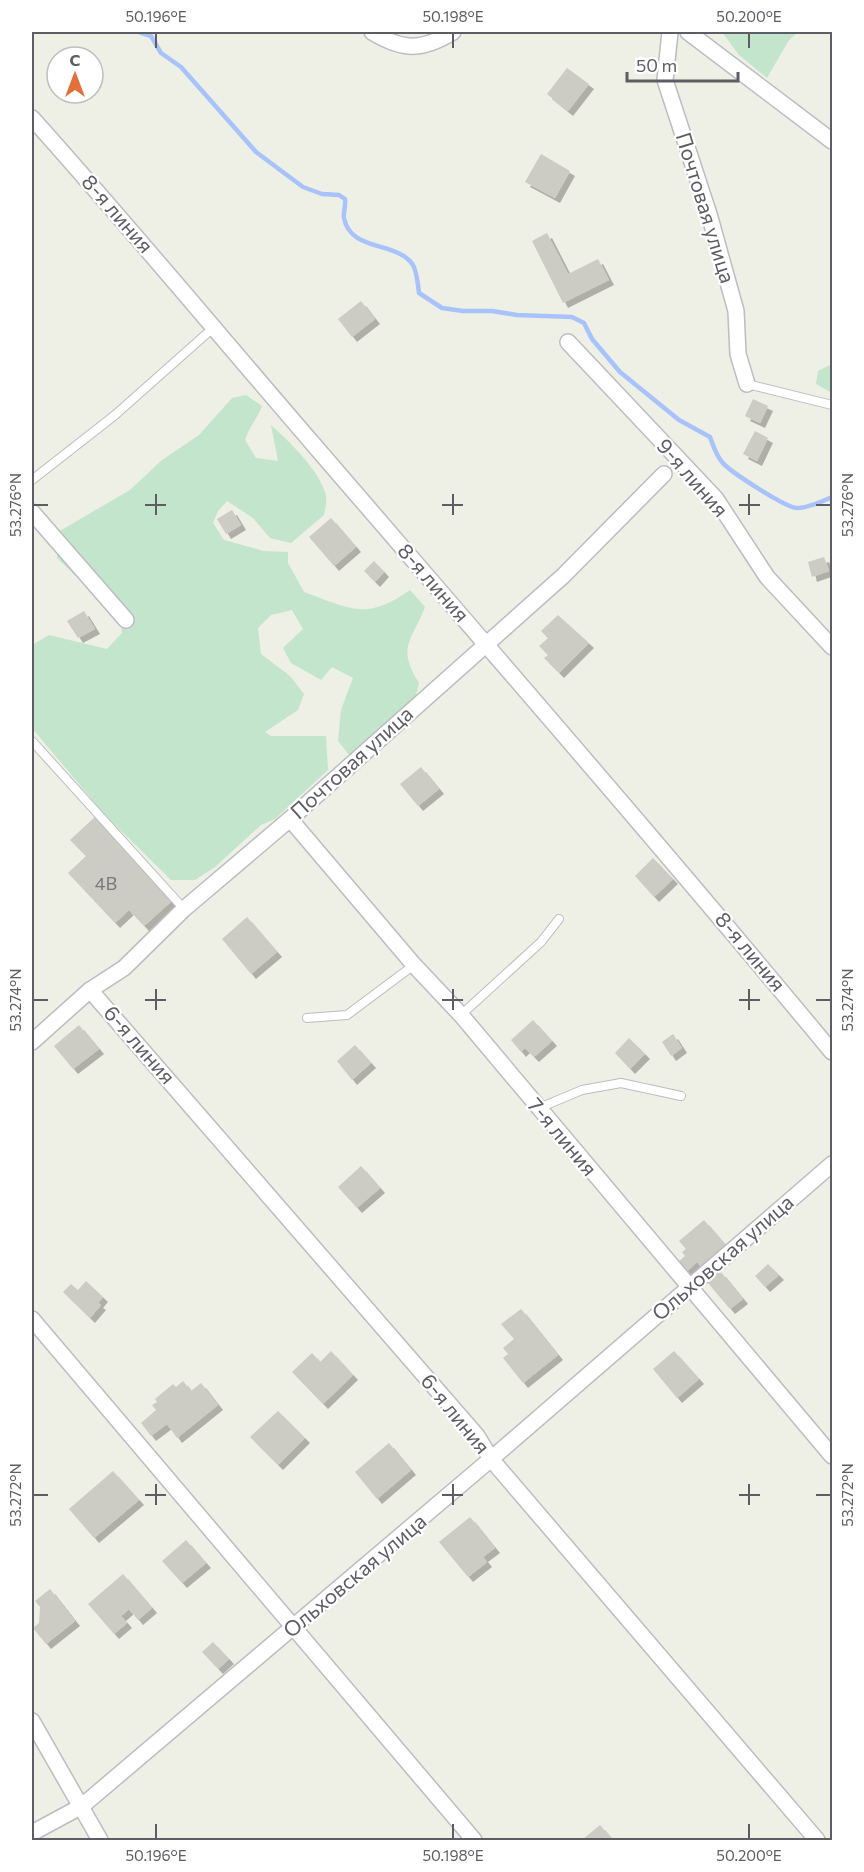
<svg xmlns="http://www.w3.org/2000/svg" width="864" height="1872" viewBox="0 0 864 1872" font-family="Commissioner,sans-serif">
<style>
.green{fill:#c3e5cc}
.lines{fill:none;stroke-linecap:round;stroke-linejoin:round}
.stream{stroke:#a8c2fb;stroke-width:4.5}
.building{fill:#cccbc4;filter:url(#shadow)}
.lane-casing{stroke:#bcbdc3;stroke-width:10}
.street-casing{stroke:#bcbdc3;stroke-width:18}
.lane{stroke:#fff;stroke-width:8}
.street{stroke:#fff;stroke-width:15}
.ticks{fill:none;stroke:#5d5e65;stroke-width:2}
.labels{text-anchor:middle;stroke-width:4.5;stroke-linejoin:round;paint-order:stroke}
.number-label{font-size:18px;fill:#79797d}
.street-label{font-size:21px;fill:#5d5e65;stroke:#fff}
.neatline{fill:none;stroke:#5d5e65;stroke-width:2}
.ticks-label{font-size:15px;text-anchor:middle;fill:#5d5e65}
</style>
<defs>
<filter id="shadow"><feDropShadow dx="5" dy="5" stdDeviation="0" flood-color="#0004"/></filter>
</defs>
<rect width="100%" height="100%" fill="#eeefe5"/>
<g class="green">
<path d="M722,32H798L789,40L767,78L739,55Z"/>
<path d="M832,364V393L816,384L818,371Z"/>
<path d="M246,395L262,406C257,419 249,427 245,440L256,458L278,461L271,425C289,441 321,472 326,496C327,502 325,510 324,515L291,543L270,538L253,518L227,501L218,511L213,523L224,540L264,551L288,552V563L304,592C351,609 366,621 410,590L425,607C412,641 396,647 419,683L414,704L351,757L338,741L341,710L353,678L332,667L321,680L291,663L283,648L303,629L292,610L271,615L258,628L261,654L290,676L304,694L298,710L265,732L271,736H326L328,770L275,819L261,825L215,867L195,880H171L104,814L32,728V645L49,635L107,649L122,633L119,609L88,588L57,558L58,532L130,490L162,460L199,435L232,398Z"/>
</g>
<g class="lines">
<path class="stream" d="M139,32L151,36L161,53L181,67L256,152L303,187L322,194L339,195L345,199C346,206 343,212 344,218C350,252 398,241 413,265C417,272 418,285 419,293L442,308L463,311H492L517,315L572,317L584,323L592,339L620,372L679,420L710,437C713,445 716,455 722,462C729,471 786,508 797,508C808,508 823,501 832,497"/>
</g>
<g class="building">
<path d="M567,68L589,84L568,111L547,94Z"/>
<path d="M541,154L570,171L555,198L525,182Z"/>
<path d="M547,233L568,274L598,259L609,280L563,303L532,241Z"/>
<path d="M361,301L375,319L352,337L338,319Z"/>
<path d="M753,399L768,406L760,423L745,416Z"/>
<path d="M755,431L768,438L757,461L743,454Z"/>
<path d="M232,510L241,525L226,534L217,519Z"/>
<path d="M331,518L356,547L334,566L309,537Z"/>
<path d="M824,557L829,571L812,577L808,562Z"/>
<path d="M374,561L384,572L375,582L364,571Z"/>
<path d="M84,611L95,629L78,638L67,621Z"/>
<path d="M558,615L589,643L559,673L544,658L548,655L539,646L548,638L541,631Z"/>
<path d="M421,767L439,789L418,806L400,784Z"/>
<path d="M96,816L174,899L144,926L129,910L115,923L68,873L86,856L70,840Z"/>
<path d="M653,858L673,879L654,897L635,876Z"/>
<path d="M247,917L277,952L251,974L222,939Z"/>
<path d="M533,1020L552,1041L534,1057L525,1048L521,1052L511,1040Z"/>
<path d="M79,1025L99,1049L73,1069L54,1046Z"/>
<path d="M673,1034L682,1048L671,1056L662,1042Z"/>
<path d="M629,1038L645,1054L630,1069L615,1053Z"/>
<path d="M355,1045L371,1063L352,1080L337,1061Z"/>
<path d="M361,1166L380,1188L357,1208L338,1187Z"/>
<path d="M704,1220L728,1248L703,1269L697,1262L685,1273L677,1263L685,1256L682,1252L686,1249L679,1241Z"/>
<path d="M768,1264L779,1275L765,1287L755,1276Z"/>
<path d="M721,1272L743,1299L730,1309L708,1283Z"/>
<path d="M86,1281L103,1297L98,1303L101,1305L90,1318L63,1292L71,1284L78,1290Z"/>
<path d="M521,1309L558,1355L523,1383L503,1358L508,1354L503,1348L514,1339L501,1324Z"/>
<path d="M331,1351L353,1375L323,1404L292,1372L312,1353L320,1362Z"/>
<path d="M674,1351L699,1379L677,1398L653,1369Z"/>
<path d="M183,1381L191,1391L201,1383L218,1405L177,1438L167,1424L151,1436L141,1423L156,1410L152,1405L157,1402L155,1399L173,1384L176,1387Z"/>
<path d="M278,1411L305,1438L278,1465L250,1437Z"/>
<path d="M389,1443L411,1470L377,1499L355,1472Z"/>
<path d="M113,1471L139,1500L94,1538L69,1509Z"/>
<path d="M470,1517L495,1548L483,1557L487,1562L468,1577L439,1542Z"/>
<path d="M186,1540L206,1563L182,1583L162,1561Z"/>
<path d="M123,1574L152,1608L138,1620L129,1609L121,1616L127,1623L114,1634L88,1604Z"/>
<path d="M50,1589L75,1621L46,1644L33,1628L39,1623L40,1607L35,1601Z"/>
<path d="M213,1642L229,1659L218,1669L202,1652Z"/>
<path d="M600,1825L613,1840H582Z"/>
</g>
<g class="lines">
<g class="lane-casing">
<g id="lane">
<path d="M747,384L832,405"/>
<path d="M32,480L115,415L213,328"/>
<path d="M32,741L184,909"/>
<path d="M461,1015L541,942L559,919"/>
<path d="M307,1018L347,1015L414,965"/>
<path d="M539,1108L582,1090L621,1083L681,1096"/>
</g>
</g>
<g class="street-casing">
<g id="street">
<path d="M372,32C404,51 421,51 453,32"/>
<path d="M670,32L665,80L709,214L736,311L738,354L747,384"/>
<path d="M688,32L832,141"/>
<path d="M32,118C128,225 220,336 314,445C488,647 662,847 832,1052"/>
<path d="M568,342L716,499L767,577L832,647"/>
<path d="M32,512L126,620"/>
<path d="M290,819L414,965L461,1015L832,1456"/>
<path d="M90,990L477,1436L491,1459L817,1840"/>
<path d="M32,1042L90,990L124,968L184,909L290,819L563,576L664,474"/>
<path d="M32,1319L474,1840"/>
<path d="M32,1721L100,1840"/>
<path d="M32,1833L82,1806L491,1459L832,1164"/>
</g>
</g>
<use href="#lane" class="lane"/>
<use href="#street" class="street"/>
</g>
<path class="ticks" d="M156,33V48M453,33V48M749,33V48M156,494V515M453,494V515M749,494V515M33,505H48M145,505H166M442,505H463M739,505H760M816,505H831M156,989V1010M453,989V1010M749,989V1010M33,1000H48M145,1000H166M442,1000H463M739,1000H760M816,1000H831M156,1484V1505M453,1484V1505M749,1484V1505M33,1495H48M145,1495H166M442,1495H463M739,1495H760M816,1495H831M156,1824V1839M453,1824V1839M749,1824V1839"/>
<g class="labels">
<g class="number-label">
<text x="106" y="890">4В</text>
</g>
<g class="street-label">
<text transform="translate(705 208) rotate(73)" y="7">Почтовая улица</text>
<text transform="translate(117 214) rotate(49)" y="7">8-я линия</text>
<text transform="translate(692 478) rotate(49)" y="7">9-я линия</text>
<text transform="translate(433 583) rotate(49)" y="7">8-я линия</text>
<text transform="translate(352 763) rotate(-42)" y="7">Почтовая улица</text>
<text transform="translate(750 952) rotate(50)" y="7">8-я линия</text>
<text transform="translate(139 1045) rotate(49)" y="7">6-я линия</text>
<text transform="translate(562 1137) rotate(50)" y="7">7-я линия</text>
<text transform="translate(723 1258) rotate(-41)" y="7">Ольховская улица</text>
<text transform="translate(455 1414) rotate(51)" y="7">6-я линия</text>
<text transform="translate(355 1576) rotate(-40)" y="7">Ольховская улица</text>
</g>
</g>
<rect width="864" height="1872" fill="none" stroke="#ffffff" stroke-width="66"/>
<g transform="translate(75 75)"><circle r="28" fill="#ffffff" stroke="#bebfc1" stroke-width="1.5"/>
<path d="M0-4.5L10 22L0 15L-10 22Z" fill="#e27038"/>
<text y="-9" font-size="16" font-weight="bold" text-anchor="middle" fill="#5d5e65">С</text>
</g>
<path d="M627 72v9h111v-9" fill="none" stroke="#5d5e65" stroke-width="3"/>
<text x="636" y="72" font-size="18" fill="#5d5e65" stroke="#ffffff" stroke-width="4.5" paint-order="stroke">50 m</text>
<rect x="33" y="33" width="798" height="1806" class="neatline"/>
<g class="ticks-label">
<text x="156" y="22">50.196°E</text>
<text x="453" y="22">50.198°E</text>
<text x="749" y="22">50.200°E</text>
<text transform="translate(16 505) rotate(-90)" y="5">53.276°N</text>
<text transform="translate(848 505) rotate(-90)" y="5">53.276°N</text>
<text transform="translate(16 1000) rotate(-90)" y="5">53.274°N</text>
<text transform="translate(848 1000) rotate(-90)" y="5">53.274°N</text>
<text transform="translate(16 1495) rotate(-90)" y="5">53.272°N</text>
<text transform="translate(848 1495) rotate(-90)" y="5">53.272°N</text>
<text x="156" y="1861">50.196°E</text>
<text x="453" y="1861">50.198°E</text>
<text x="749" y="1861">50.200°E</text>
</g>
</svg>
